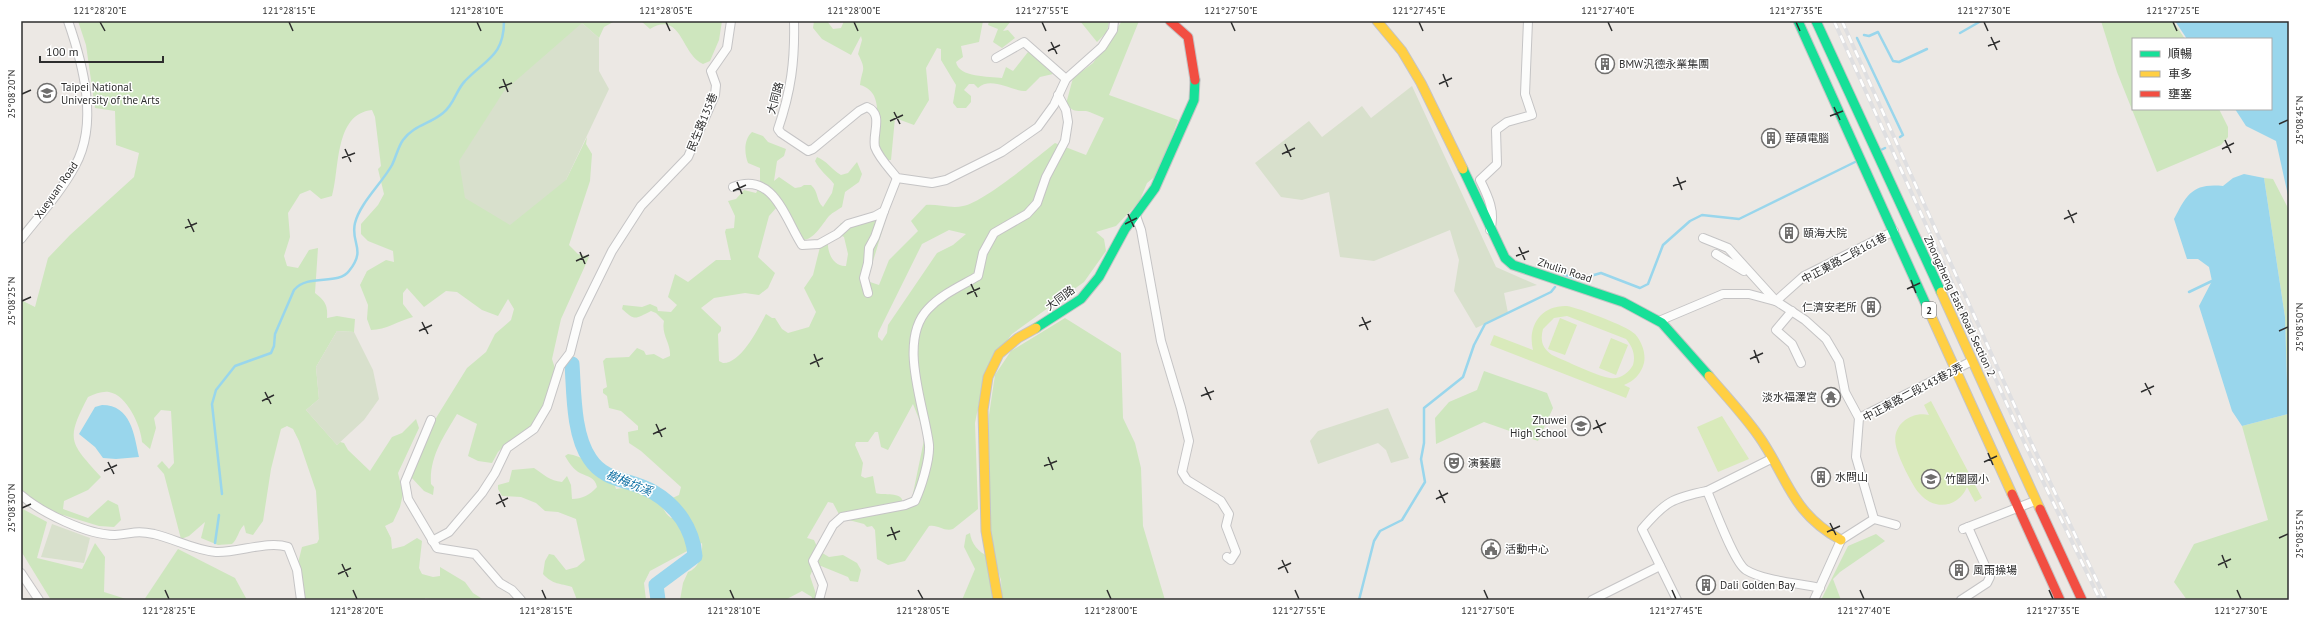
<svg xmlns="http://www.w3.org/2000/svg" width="2310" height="621" viewBox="0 0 2310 621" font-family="'PT Sans','Noto Sans TC',sans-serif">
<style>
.green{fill:#cee6be;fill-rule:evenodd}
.cemetery{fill:#d8e0cc}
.pitch{fill:#d9eabb;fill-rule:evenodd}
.water{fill:#99d6ec}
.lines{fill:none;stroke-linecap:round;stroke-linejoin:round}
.stream{stroke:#99d6ec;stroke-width:2.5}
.river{stroke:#99d6ec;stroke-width:15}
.street-casing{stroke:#c5c4c5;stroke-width:10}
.fast-casing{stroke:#c5c4c5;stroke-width:11}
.slow-casing{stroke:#c5c4c5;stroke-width:11}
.jam-casing{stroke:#c5c4c5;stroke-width:11}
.street{stroke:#fcfcfb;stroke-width:8}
.fast{stroke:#16e098;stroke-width:9}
.slow{stroke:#ffcf43;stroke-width:9}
.jam{stroke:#f24e42;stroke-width:9}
.rail-casing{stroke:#dfdfe1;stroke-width:4}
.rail{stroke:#fff;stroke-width:2.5;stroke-dasharray:8;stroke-linecap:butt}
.ticks{fill:none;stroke:#2e2e2e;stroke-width:1.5}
.labels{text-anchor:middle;stroke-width:3;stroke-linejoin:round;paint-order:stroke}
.shield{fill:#fff;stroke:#6d6d6d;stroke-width:1}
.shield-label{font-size:10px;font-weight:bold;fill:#2e2e2e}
.poi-label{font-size:11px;fill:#2e2e2e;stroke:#fff;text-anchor:start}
.street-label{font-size:11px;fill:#2e2e2e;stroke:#fff}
.water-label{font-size:12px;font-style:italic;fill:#0d6fa3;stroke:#fff}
.neatline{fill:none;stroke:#2e2e2e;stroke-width:1.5}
.ticks-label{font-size:10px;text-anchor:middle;fill:#2e2e2e}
</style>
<rect width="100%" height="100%" fill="#ece8e4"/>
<g class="green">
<path d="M78,21H615L604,27L599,38L583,24L566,180L587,137L586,144L592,154L590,181L569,245L578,254L589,257L561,319L552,359L558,378L535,429L508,442L498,452L492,463L478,461L468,456L477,424L457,414C444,436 429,457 431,484L434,487L433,495L424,491L411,477L436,418L467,368L486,352L495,334L511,320L514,309L508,299L498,316L482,310L457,292L446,291L424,307L407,288L403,293V304L413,317C398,321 386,330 371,330L367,319L368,305L360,285L367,271L386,260L394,262L393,251L368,241L361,234V224L378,205L384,194L378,169L381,166L375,117L372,110C334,114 340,169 332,196L321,199L310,190L300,194L288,213L290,237L284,256L287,266L298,268L309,250L318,248L315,293C325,301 328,305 327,318L337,316L355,319L354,332L337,331L316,367L319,399L306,410L337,445L340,442L344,443L348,450L370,471L392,437L402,433L416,419L419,428L398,473L403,494L400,507L393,522L385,526L391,538L392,549L404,546L417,538L422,541L419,568L422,574L433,577L440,576V567L465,582L473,593L484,600H437L425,598V600H303L298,563L302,547L317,543L319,539L316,491L299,441L293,429L287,426L281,429L271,469L263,521L253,535L246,533L244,525C238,531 238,539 232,544L218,545L201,538L205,522L189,536L181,539L164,474L157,466L162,461L169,469L174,463L171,411L161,410L154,418L156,428L150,449L142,442C141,426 127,395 109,392C102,391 95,394 88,397C65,441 70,442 101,477L88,490L64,501L63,509L88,518L108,500L118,505L121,520L114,527L99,526L63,515H48L21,497V300L35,307L48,258L70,235L134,177L139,153L116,145L115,111L95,108L86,45Z"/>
<path d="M641,21H722L719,40L710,61L703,64C681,55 682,10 650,29Z"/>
<path d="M814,21H827L833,29L841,28L844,21H983L979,42L961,46L963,57L956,62C959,78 989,76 1002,78L1006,67L1013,71L1028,52L1032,54L1053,74L1040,77L1026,91C1011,91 991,76 978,88L974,84H969L964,90L971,96V102L966,108H957L953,103L956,85L941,60V49L937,48L926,68L929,100L914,125L895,118L891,160H887C884,155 879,149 878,143C874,125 886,92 860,85C862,68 867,71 858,54L862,40L861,36L851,55L822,39L813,28Z"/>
<path d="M989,21H1011L1003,31L1008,30L1015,38L1002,48L993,42L998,29L988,25Z"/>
<path d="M1080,21H1109L1107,32L1097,42Z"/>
<path d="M1122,21H1139L1109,95L1178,120L1158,174L1147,183L1139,202L1116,226L1096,232L1104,239L1106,251L1084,282L1012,334L990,363L983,382L975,423L978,509L953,529C944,532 938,524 929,526L905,561L888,565L877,559L875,530L872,526L867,527L864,524L841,518L833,503L828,502L807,538L814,540L819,551L829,557L843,555L857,563L861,570L858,582L850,581L848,577L821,566L813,569L810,576L817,597L827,600H811L812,597L802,591L785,600H680L683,583L688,572C699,569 703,553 702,543L650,571L644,583L646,600H577L572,587C560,583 553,585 543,574L545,561L549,554L554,555L566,570L577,567L585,560L576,519L558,512L545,511L536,503L521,497L502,496L498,489V485L509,482L512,470L534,468C543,474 550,481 562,482L567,476L571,485L572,499C582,499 590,495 597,487C595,477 588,477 580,473C574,470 569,463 565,456L568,454C575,455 582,458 588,461C598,466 602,478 613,480L616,489C638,485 648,488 663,508C665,512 667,515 671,518L681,516L666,501L679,495L681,487L641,451L629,443L628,432L638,430V426L621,411L609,408L607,396L603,393V389L607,387L603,361L606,358L629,357L637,348L644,351L646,355L654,354L663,359L670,356C671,343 661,335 664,321L656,313L651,311C635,319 635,321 622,309L623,305L642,307L650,304L657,307L658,311L671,312L677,305L668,297L675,274L688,282L716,260H731L725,232L726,229L734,228L735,216L728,201L736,199L744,190L756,193L760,186V168L748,163C744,153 744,139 752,132L763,136L768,142L786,149L784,156L777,161L774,181L779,177L795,188L801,187L804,185H811C819,192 816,201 823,207L832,193L834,184C827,175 820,171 815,161L817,157C827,161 831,169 841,175L848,173L857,162L862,174L859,182L845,192L842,207C838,210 833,212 829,216C820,227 807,253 790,232C787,229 781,213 777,207L769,216L758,257L775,273L768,288L759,295L745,293L714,298L701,308L721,327V331L718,334L719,361L723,363C741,364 759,327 766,314L772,318H775L782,329L788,333L809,327L816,312L804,288L813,275L821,243L828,242C827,253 834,267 846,266L848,254L844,237L840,235L838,229L841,223L870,222L890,205L867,281L879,285L889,260L918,231L911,221L926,205C937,204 952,209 963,206C984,202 1036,158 1055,143L1086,155L1104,118C1099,116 1091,112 1086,111C1076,111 1073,112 1066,104L1073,78L1093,63ZM949,230L966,234L953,245L937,253L888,325L887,333L882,341L878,337V333L922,244ZM913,404L921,424L924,440L910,508H901C909,490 884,496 876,493L873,476L865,478L861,476L863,463L855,445L856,442H868L875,432H878L881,447L888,450Z"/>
<path d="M2101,21H2173L2185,39H2133V109H2219L2228,127V137L2221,145L2157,172L2117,72Z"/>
<path d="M2264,178L2273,179L2289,210V600H2187L2174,582L2194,544L2268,520L2242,426L2288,414L2285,317Z"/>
<path d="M1065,318L1121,353L1123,418L1135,443L1141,468L1143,526L1165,600H1002L1001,580L984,525L989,415L995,375L1011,351Z"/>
<path d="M1484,371L1547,393L1553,408L1538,441L1484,422L1436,444L1435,418L1449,402L1477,390Z"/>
<path d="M21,508L47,522L37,558L82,569L95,543L105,557L104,592L129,600H51L21,551Z"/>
<path d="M970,533C971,543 979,553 988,556L996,600H962L975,569L964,547L966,535Z"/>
<path d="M1876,534L1885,541L1840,572L1833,579L1841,600H1821L1848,546Z"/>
<path d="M178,549L235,578L247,600H144Z"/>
</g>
<g class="cemetery">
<path d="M582,23L599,38V71L609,89L566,180L510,225L465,198L459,161L504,91Z"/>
<path d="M1412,86L1496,267L1537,285L1504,293L1508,313L1476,328L1454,291L1459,260L1450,230L1374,261L1340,257L1329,192L1302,200L1281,197L1255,163L1309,121L1322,137L1362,106L1371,118Z"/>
<path d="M337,331L354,332L373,370L379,399L364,420L337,445L306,410L319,399L316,367Z"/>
<path d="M1388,408L1409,458L1391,463L1386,450L1378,443L1318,464L1310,441L1318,431Z"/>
<path d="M52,524L90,538L84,563L41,557Z"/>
</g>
<g class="pitch">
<path d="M1567,306C1579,308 1627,326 1635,334C1642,342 1646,353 1644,363C1641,374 1634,381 1624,385L1630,388L1626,398L1490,345L1494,335L1533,350C1527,326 1541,305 1567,306ZM1567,316L1626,339C1632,346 1636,355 1633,365C1629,373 1619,380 1610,378C1597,376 1566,361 1552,355C1542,348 1540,340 1543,329L1554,318Z"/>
<path d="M1560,318L1577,325L1565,355L1548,349Z"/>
<path d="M1611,338L1628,345L1616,375L1599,368Z"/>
<path d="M1931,401L1982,498L1975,502L1967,487C1958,508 1934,511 1919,493C1912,485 1898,457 1896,446C1891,426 1910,411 1929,415L1924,405Z"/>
<path d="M1722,416L1749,459L1718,472L1697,427Z"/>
</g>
<g class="water">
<path d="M2175,21H2289V200L2276,141L2246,126L2235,109H2271V39H2187Z"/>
<path d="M2244,174L2264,178L2285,317L2288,414L2242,426L2232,411L2199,306L2212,281L2209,267L2198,259H2187L2174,219C2187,194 2193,183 2223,186L2233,178Z"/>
<path d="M102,405C131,405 134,434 139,457L116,459L103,458L95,447L79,434L95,407Z"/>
</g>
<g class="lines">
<g class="stream">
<path d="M1960,33L1981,21"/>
<path d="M1864,35L1869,36L1878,32L1893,61L1899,62L1927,49"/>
<path d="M1857,38L1903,135L1900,137"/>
<path d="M1881,150L1885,148"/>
<path d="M1564,275L1580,279L1601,273L1640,288L1648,284L1663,245L1690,221L1702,215L1739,219L1855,162"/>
<path d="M2189,292L2212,281"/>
<path d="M222,494L212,404L216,390L235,366L271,353L274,346L275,334L294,290C308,273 338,286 349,271C367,249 350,243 355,223C360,203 382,183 392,165C396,157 398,147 403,140C414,125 430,124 443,113C454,105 456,90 465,81C486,59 504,56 504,21"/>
<path d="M215,543L219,515"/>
<path d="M1359,600L1374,541L1380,531L1402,520L1425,482L1421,459L1424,443V408L1463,377L1474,345L1485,324L1551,292L1555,287"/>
</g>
<path class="river" d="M572,364C574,392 573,435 590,459C605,482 631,479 653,492C677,506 693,529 695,556L656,585L658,600"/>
<g class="street-casing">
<g id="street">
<path d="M794,21C795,61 791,91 778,129L781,133L808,151L813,149L859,111L867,107C884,114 872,133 875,147C879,158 890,169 897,178L932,183L946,180L1002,152L1038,127L1054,105L1066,79L1102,47L1113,30L1114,21"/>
<path d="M996,58L1024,42L1066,79"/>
<path d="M733,187C774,171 785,219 802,245L819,244L837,234L848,224L875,216L884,211L897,178"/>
<path d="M1136,216L1141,230L1161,341L1181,408L1189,441L1182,472L1187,480L1221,501L1229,514L1226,526L1236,552L1231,560L1227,557"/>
<path d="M1490,230C1496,213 1488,196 1480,180L1497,164L1496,130L1507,122L1532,115L1525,94L1528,21"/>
<path d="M1703,238L1728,248L1776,301L1805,320L1826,339L1839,361L1845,392L1859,418"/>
<path d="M21,239C39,216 61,192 75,166C99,123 83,64 68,21"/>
<path d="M1716,254L1744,271"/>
<path d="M868,293L864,278L868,263L869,248L875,237L884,211"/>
<path d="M1776,301L1804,276L1894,231"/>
<path d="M1792,311L1776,330L1792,344L1801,363"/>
<path d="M1659,321L1723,294H1749L1775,301"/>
<path d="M431,420L405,482L408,499L437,548L475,554L500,583L512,590L521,600"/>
<path d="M1707,491L1771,459"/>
<path d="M21,495C42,513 87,535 115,535C132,534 135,530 154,534C175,539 194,550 216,552C238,553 268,540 288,547L297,570L301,600"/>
<path d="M1874,519L1856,457L1859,418L1972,361"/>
<path d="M1963,529L2035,501"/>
<path d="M432,541L449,532L482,493L495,473L507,448L534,429L547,407L560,366L570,353L579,318L612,251L641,206L688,157L715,95L716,85L711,71L727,48L731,21"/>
<path d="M21,573L39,600"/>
<path d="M819,600L823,585L813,561L833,525L842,517L905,505L915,501C921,488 930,460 929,445C925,408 897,341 928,309C942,294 961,286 978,276L983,253L994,233L1027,214L1037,203L1046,177L1065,141L1068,122L1066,110L1058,95"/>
<path d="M1592,600L1660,566"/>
<path d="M1677,600L1642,529C1665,502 1672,498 1707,491C1714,506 1734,563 1746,570C1764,581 1799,583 1820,588"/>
<path d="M1814,600L1841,540L1874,519L1896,525"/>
<path d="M1961,600L1987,583L1990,577L1968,527"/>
</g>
</g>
<g class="fast-casing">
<g id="fast">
<path d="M1798,21L1928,309"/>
<path d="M1816,21L1941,292"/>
<path d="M1463,169L1505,258L1513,265L1623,302L1662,323L1709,376"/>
<path d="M1036,328L1081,299L1099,277L1125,229L1155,188L1194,100L1195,80"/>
</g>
</g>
<g class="slow-casing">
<g id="slow">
<path d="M1377,21L1402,51L1421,83L1463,169"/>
<path d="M1941,292L2040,509"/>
<path d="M1928,309L2012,494"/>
<path d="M1709,376C1725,395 1743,414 1758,435C1788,477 1790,512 1841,540"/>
<path d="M998,600L986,531L983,410L988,377L999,354L1018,338L1036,328"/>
</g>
</g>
<g class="jam-casing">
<g id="jam">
<path d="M1170,21L1188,37L1195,80"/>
<path d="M2012,494L2060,600"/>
<path d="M2040,509L2082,600"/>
</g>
</g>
<use href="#street" class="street"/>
<use href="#fast" class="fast"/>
<use href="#slow" class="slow"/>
<use href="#jam" class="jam"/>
<g class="rail-casing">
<g id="rail">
<path d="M1834,21L2024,442L2100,600"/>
<path d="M1842,21L2030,440L2106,600"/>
</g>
</g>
<use href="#rail" class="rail"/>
</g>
<path class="ticks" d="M100,22L105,31M289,22L293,31M477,22L481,31M666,22L670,31M854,22L858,31M1042,22L1046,31M1231,22L1235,31M1419,22L1423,31M1608,22L1612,31M1796,22L1800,31M1984,22L1988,31M2173,22L2177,31M1991,37L1997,50M1051,42L1057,54M1988,46L2000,41M1048,51L1060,45M1443,74L1448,87M503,79L508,92M1439,84L1452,78M499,88L512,83M22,94L31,90M1834,107L1840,120M894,112L900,124M1830,116L1843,111M890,121L903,115M2279,124L2288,120M2225,140L2231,153M1285,144L1291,157M345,149L351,162M2222,149L2234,143M1282,154L1295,148M342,158L355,153M1677,177L1682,190M737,182L742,194M1673,186L1686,181M733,191L746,185M2068,210L2074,223M1128,214L1134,227M188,219L194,232M2064,219L2077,213M1125,224L1137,218M185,228L197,223M1519,247L1525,260M580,252L585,264M1516,256L1529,251M576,261L589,255M1911,280L1916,293M971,284L977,297M1907,289L1920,283M967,294L980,288M22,301L31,297M1362,317L1368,330M422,322L428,334M1359,326L1371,321M419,331L432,325M2279,331L2288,327M1754,350L1759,363M814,354L819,367M1750,359L1763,353M810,364L823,358M2145,383L2151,395M1205,387L1211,400M265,392L271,404M2141,392L2154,386M1201,396L1214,391M262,401L274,395M1596,420L1602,433M656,424L662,437M1593,429L1606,423M653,434L666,428M1988,453L1993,465M1048,457L1053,470M108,462L114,474M1984,462L1997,456M1044,466L1057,461M104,471L117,465M1439,490L1445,503M499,494L505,507M1436,499L1448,493M496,504L508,498M22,508L31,504M1830,523L1836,535M891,527L896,540M1827,532L1840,526M887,536L900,531M2279,538L2288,534M2222,555L2227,568M1282,560L1288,573M342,564L348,577M2218,565L2231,559M1278,569L1291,563M338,574L351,568M165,590L169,599M353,590L357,599M542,590L546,599M730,590L734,599M918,590L923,599M1107,590L1111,599M1295,590L1299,599M1484,590L1488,599M1672,590L1676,599M1860,590L1864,599M2049,590L2053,599M2237,590L2241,599"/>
<defs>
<g id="building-ring" transform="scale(1)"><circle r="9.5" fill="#fff" stroke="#706f6e" stroke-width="1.5"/><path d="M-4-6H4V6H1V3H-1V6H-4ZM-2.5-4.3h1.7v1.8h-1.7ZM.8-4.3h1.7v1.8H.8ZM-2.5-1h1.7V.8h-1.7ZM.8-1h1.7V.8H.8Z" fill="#706f6e"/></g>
<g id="university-ring" transform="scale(1)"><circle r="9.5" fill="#fff" stroke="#706f6e" stroke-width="1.5"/><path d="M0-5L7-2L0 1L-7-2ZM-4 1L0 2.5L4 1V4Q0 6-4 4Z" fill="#706f6e"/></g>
<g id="temple-ring" transform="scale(1)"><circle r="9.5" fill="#fff" stroke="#706f6e" stroke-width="1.5"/><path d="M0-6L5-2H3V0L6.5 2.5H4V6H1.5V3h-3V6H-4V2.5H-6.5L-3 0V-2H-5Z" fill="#706f6e"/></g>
<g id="school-ring" transform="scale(1)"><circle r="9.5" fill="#fff" stroke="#706f6e" stroke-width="1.5"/><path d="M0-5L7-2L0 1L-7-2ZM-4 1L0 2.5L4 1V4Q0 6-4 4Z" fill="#706f6e"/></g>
<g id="theatre-ring" transform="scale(1)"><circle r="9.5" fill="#fff" stroke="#706f6e" stroke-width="1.5"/><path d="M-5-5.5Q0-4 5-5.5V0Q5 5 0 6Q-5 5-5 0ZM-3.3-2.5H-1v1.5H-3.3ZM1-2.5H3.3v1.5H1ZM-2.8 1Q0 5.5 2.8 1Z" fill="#706f6e"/></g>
<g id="civic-ring" transform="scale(1)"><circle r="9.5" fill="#fff" stroke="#706f6e" stroke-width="1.5"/><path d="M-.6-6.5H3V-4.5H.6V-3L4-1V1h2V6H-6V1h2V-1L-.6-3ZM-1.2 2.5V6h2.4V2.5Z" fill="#706f6e"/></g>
</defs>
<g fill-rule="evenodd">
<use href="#building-ring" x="1605" y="64"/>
<use href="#university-ring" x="47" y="93"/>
<use href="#building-ring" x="1771" y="138"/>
<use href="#building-ring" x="1789" y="233"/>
<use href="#building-ring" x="1871" y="307"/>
<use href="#temple-ring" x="1831" y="397"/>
<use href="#school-ring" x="1581" y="426"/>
<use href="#theatre-ring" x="1454" y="463"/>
<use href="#building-ring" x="1821" y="477"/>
<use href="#school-ring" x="1931" y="479"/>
<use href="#civic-ring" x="1491" y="549"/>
<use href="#building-ring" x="1959" y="570"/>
<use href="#building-ring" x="1706" y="585"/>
</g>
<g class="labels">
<rect class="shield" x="1922" y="302" width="14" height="16" rx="3"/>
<g class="shield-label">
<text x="1929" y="314">2</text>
</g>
<g class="poi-label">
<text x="1619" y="68">BMW汎德永業集團</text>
<text x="61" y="91">Taipei National<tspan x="61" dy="13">University of the Arts</tspan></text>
<text x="1785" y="142">華碩電腦</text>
<text x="1803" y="237">頤海大院</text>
<text x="1857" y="311" text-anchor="end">仁濟安老所</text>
<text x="1817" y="401" text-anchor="end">淡水福澤宮</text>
<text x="1567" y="424" text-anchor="end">Zhuwei<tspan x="1567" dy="13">High School</tspan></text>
<text x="1468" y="467">演藝廳</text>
<text x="1835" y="481">水問山</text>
<text x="1945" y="483">竹圍國小</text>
<text x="1505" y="553">活動中心</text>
<text x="1973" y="574">風雨操場</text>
<text x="1720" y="589">Dali Golden Bay</text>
</g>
<g class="street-label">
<text transform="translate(775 98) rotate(-75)" y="4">大同路</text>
<text transform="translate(702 122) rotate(-68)" y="4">民生路135巷</text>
<text transform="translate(56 190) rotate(-55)" y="4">Xueyuan Road</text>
<text transform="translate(1844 258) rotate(-28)" y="4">中正東路二段161巷</text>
<text transform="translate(1565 270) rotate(18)" y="4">Zhulin Road</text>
<text transform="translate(1060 298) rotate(-36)" y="4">大同路</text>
<text transform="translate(1960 306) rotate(65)" y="4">Zhongzheng East Road Section 2</text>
<text transform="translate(1913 392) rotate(-28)" y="4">中正東路二段143巷2弄</text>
</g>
<g class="water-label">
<text transform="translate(629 483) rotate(22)" y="4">樹梅坑溪</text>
</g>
</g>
<rect width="2310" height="621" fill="none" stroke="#ffffff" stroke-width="44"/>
<rect x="2132" y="38" width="140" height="72" fill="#ffffff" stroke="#ababab"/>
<rect x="2140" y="51" width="20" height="6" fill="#16e098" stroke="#ababab"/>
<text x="2168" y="58" font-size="12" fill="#2e2e2e">順暢</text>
<rect x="2140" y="71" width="20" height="6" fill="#ffcf43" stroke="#ababab"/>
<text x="2168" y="78" font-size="12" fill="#2e2e2e">車多</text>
<rect x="2140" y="91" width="20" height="6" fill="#f24e42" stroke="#ababab"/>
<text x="2168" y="98" font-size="12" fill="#2e2e2e">壅塞</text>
<path d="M40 56v6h123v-6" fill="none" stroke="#2e2e2e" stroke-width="2"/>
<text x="46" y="56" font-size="12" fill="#2e2e2e" stroke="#ffffff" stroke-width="3" paint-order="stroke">100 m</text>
<rect x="22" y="22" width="2266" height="577" class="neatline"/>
<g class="ticks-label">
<text x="100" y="14">121°28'20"E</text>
<text x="289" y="14">121°28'15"E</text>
<text x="477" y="14">121°28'10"E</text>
<text x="666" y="14">121°28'05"E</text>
<text x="854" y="14">121°28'00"E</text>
<text x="1042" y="14">121°27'55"E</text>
<text x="1231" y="14">121°27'50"E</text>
<text x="1419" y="14">121°27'45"E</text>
<text x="1608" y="14">121°27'40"E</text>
<text x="1796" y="14">121°27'35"E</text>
<text x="1984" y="14">121°27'30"E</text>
<text x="2173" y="14">121°27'25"E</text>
<text transform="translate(11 94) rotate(-90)" y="4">25°08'20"N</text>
<text transform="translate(2299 120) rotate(-90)" y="4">25°08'45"N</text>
<text transform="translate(11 301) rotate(-90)" y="4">25°08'25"N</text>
<text transform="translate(2299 327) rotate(-90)" y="4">25°08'50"N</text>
<text transform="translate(11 508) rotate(-90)" y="4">25°08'30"N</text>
<text transform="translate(2299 534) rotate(-90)" y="4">25°08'55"N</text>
<text x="169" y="614">121°28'25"E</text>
<text x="357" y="614">121°28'20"E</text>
<text x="546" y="614">121°28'15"E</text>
<text x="734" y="614">121°28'10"E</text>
<text x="923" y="614">121°28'05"E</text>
<text x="1111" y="614">121°28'00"E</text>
<text x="1299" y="614">121°27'55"E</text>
<text x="1488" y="614">121°27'50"E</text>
<text x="1676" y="614">121°27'45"E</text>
<text x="1864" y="614">121°27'40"E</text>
<text x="2053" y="614">121°27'35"E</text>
<text x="2241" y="614">121°27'30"E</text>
</g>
</svg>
